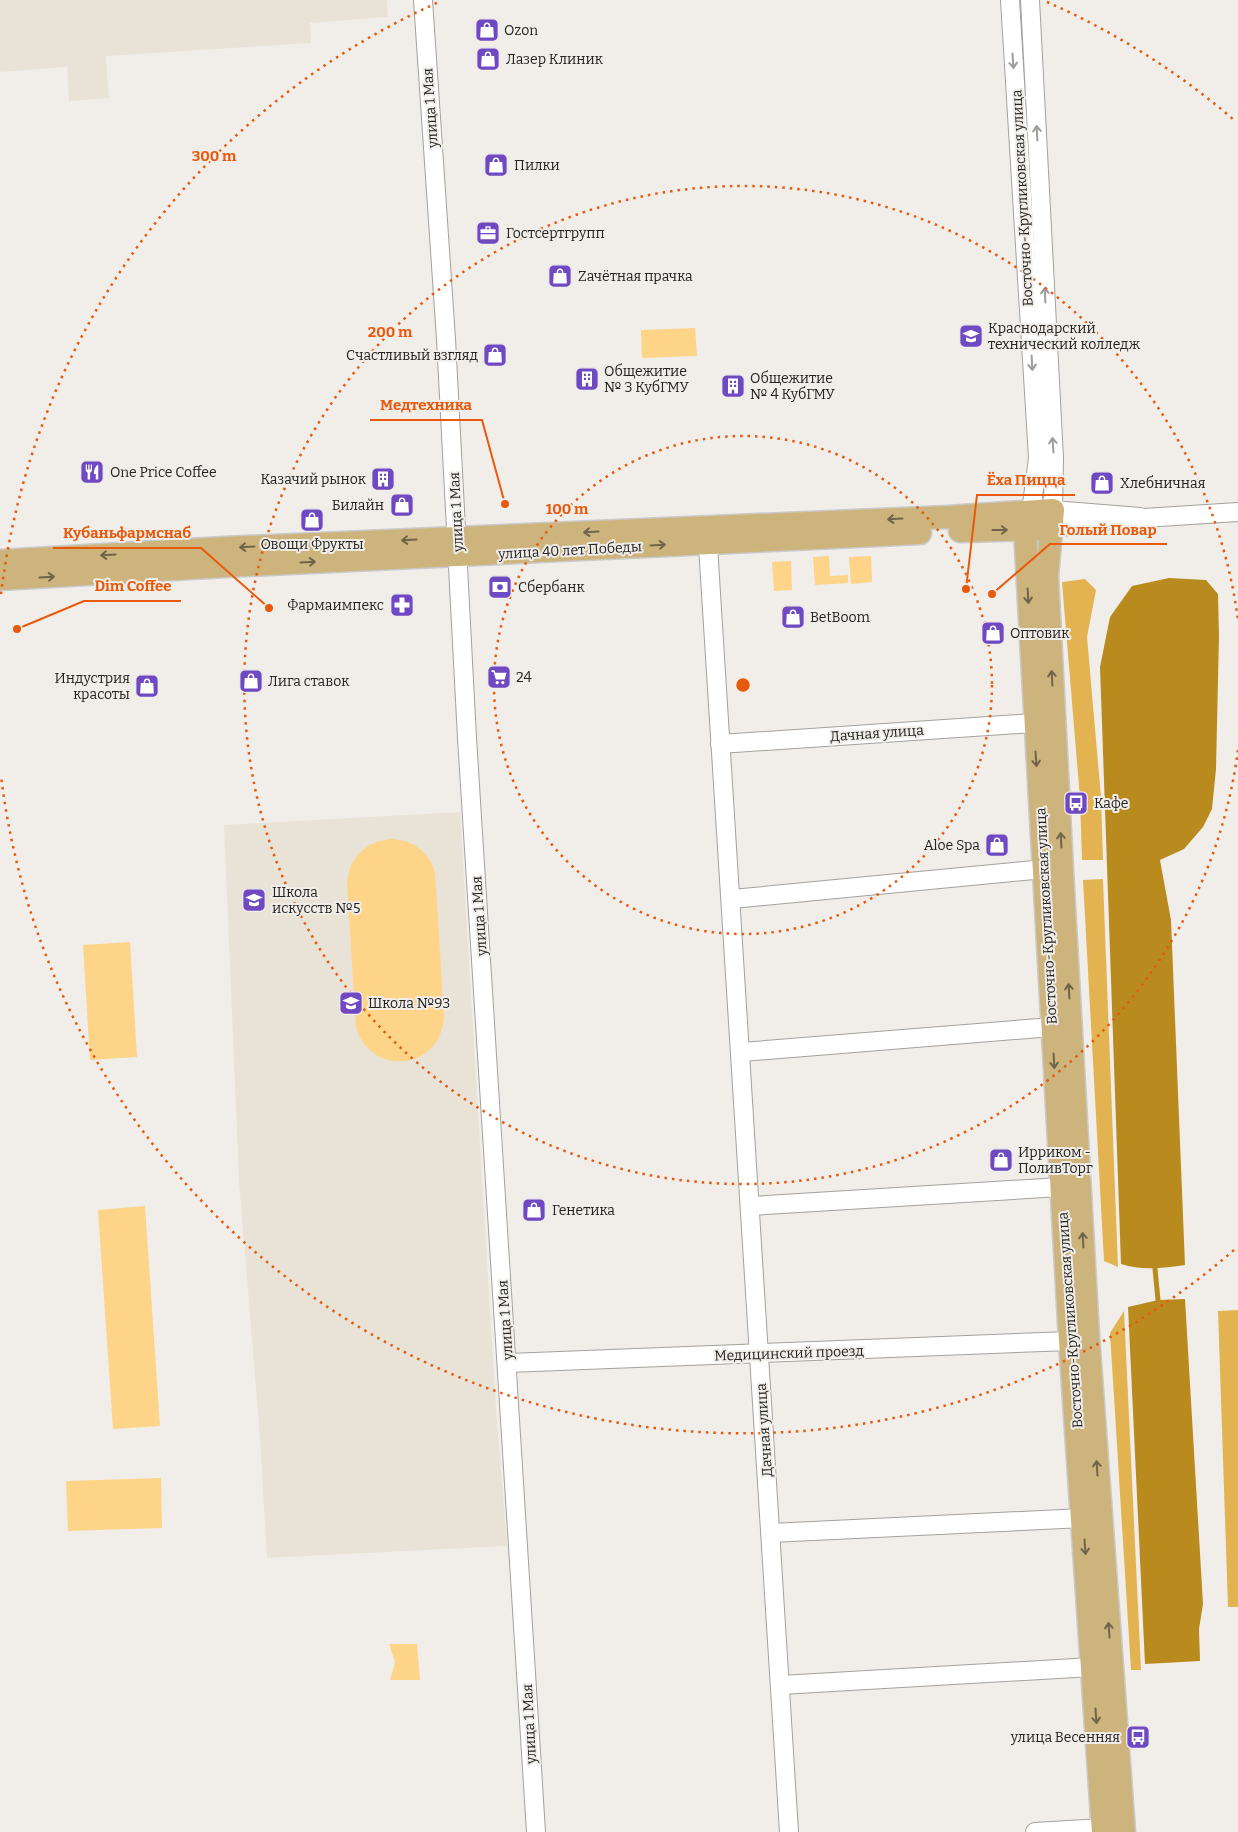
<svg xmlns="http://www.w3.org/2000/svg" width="1238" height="1832" viewBox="0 0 1238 1832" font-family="Bitter,serif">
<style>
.built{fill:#e9e3d7}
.green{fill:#fdd488}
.forest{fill:#e3b351}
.water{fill:#b98b1e}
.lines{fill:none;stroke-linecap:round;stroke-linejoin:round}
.stream{stroke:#b98b1e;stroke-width:5}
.minor-casing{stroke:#a4a19d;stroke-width:20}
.major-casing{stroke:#cacaca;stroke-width:25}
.minor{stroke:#fff;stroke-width:18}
.major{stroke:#cdb47d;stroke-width:22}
.oneway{stroke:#9c9c9b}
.oneway2{stroke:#70644a}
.ring{fill:none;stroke:#e8590c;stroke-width:2.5;stroke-dasharray:2.5 5}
.labels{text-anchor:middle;stroke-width:4;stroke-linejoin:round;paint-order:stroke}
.poi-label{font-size:14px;fill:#242321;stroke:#f1eeea;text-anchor:start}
.street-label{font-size:14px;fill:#242321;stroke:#f1eeea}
.centre{fill:#e8590c;stroke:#f1eeea;stroke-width:2.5}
.ring-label{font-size:15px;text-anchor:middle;font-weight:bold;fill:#e8590c;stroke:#f1eeea;stroke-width:4;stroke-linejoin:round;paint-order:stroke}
.leader{fill:none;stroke:#e8590c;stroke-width:2}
.callout-dot{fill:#e8590c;stroke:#f1eeea;stroke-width:2}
.callout-label{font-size:15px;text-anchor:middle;font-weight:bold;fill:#e8590c;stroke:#f1eeea;stroke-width:4;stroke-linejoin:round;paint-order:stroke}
</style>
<rect width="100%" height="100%" fill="#f1eeea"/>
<g class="built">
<path d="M0,0H387L388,17L310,23L311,43L106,56L109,98L69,101L67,67L0,72Z"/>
<path d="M460,812L496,1408L507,1546L267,1558L259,1424L239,1181L224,825Z"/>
</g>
<g class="green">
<path d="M695,328L697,356L642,358L641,330Z"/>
<path d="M829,556L830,576L848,575V583L815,585L813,557Z"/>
<path d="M871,556L872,582L851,584L849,557Z"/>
<path d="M791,561L792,590L774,591L772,562Z"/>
<path d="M392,839C413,840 429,852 435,872L444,1017C441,1070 372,1078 356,1028L347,883C349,857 366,841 392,839Z"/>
<path d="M130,942L137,1057L90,1060L83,945Z"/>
<path d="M145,1206L160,1426L113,1429L98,1210Z"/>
<path d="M161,1478L162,1528L68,1531L66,1481Z"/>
<path d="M389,1644H417L420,1680H390L395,1662Z"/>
</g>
<g class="forest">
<path d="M1085,579L1096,590L1087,637L1101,797L1103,860H1082L1080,798L1062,582Z"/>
<path d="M1103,879V880L1118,1267L1104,1261L1083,880Z"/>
<path d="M1238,1310V1607H1228L1218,1311Z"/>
<path d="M1124,1311L1141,1670H1131L1110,1333Z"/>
</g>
<g class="water">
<path d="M1169,578L1206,580L1218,594L1219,636L1216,769L1212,809L1203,827L1184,849L1160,860L1171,920L1185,1265C1164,1268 1142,1271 1121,1264L1100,667L1110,617L1132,586Z"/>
<path d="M1185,1299L1203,1604L1199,1629L1200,1661L1145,1664L1128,1307L1158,1300Z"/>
</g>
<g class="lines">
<path class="stream" d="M1155,1269L1158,1300"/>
<g class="minor-casing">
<g id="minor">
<path d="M423,0L446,339L467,738L536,1832"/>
<path d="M1010,0L1038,458L1031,512"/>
<path d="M1030,0L1054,458L1053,510L1140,517"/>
<path d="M1128,519L1238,512"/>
<path d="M1051,528L1103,522"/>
<path d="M707,530L789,1832"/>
<path d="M720,744L1034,723"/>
<path d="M732,899L1044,869"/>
<path d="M742,1052L1052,1027"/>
<path d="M751,1206L1061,1187"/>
<path d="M508,1363L1070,1341"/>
<path d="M771,1533L1083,1518"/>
<path d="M781,1685L1092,1667"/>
<path d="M1035,1832L1103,1828"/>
</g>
</g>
<g class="major-casing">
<g id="major">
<path d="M1031,512L1025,530L1070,1341L1103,1832"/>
<path d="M960,531L1040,529"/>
<path d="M0,561L224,548L948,517L1053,510L1047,576L1063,889L1088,1335L1124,1832"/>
<path d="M0,579L225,566L920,533"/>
</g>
</g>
<use href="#minor" class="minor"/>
<use href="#major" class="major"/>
</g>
<defs><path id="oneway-shaft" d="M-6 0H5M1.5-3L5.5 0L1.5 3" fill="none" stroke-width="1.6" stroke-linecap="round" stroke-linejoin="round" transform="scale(1.25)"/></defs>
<g class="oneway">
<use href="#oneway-shaft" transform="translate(1013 61) rotate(86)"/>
<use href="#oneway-shaft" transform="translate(1037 133) rotate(-93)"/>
<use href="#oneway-shaft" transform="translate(1045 295) rotate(-93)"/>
<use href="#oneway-shaft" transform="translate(1032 363) rotate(87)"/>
<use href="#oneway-shaft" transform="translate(1053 445) rotate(-94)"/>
</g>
<g class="oneway2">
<use href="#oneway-shaft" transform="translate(895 519) rotate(177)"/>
<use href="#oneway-shaft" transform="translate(1000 530)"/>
<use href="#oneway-shaft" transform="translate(591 532) rotate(177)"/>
<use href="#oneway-shaft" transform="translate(409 540) rotate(177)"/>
<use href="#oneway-shaft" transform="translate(658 545) rotate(-3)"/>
<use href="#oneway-shaft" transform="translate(247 547) rotate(177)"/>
<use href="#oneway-shaft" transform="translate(108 555) rotate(177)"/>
<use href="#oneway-shaft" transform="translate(308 562) rotate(-3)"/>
<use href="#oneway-shaft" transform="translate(47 577) rotate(-3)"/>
<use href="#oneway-shaft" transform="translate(1028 596) rotate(87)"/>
<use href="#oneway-shaft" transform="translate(1052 678) rotate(-93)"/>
<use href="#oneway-shaft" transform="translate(1036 759) rotate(86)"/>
<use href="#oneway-shaft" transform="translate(1061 840) rotate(-93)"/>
<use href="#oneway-shaft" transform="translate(1069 991) rotate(-93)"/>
<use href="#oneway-shaft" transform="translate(1054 1061) rotate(87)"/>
<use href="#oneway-shaft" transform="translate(1083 1240) rotate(-93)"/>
<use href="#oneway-shaft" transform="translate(1097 1468) rotate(-94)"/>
<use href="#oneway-shaft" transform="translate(1085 1547) rotate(86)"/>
<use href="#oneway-shaft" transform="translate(1109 1630) rotate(-94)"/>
<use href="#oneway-shaft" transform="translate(1096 1716) rotate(86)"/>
</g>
<g class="ring">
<circle cx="743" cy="685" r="249"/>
<path d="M1238 750A499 499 0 1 1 1238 620"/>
<path d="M1234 1250A748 748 0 0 1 1 776M1 594A748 748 0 0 1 439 2M1047 2A748 748 0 0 1 1234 120"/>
</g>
<defs>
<g id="shop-square" transform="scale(1.25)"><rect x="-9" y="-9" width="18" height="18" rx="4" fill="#6e49c2" stroke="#f1eeea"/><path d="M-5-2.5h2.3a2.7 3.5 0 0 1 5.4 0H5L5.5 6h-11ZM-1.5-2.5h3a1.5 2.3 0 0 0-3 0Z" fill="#fff"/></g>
<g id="office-square" transform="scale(1.25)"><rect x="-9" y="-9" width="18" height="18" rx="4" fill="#6e49c2" stroke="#f1eeea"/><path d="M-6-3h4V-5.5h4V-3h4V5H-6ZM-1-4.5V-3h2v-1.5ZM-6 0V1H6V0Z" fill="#fff"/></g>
<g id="university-square" transform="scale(1.25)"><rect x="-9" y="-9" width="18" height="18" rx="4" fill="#6e49c2" stroke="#f1eeea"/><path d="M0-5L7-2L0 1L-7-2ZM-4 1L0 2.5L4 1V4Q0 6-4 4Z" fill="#fff"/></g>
<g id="building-square" transform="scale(1.25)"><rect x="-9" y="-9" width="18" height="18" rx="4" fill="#6e49c2" stroke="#f1eeea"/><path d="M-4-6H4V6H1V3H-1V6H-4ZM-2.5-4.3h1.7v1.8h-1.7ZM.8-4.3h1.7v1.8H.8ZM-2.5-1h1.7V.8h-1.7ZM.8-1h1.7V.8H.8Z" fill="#fff"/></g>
<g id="restaurant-square" transform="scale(1.25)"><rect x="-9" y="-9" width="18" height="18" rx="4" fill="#6e49c2" stroke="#f1eeea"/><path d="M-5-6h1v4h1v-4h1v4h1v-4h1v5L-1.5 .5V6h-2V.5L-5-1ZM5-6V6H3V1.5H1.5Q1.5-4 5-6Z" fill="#fff"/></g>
<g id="bank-square" transform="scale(1.25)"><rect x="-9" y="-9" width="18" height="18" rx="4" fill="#6e49c2" stroke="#f1eeea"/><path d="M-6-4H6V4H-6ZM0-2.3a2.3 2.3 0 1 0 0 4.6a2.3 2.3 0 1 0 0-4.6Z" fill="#fff"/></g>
<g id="pharmacy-square" transform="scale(1.25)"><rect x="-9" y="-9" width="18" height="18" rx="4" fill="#6e49c2" stroke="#f1eeea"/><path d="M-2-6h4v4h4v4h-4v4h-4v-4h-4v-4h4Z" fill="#fff"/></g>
<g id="supermarket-square" transform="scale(1.25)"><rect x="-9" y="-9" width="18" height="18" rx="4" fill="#6e49c2" stroke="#f1eeea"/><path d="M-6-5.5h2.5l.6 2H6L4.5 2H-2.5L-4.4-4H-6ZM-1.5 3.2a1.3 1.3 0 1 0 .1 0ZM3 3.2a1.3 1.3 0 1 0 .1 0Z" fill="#fff"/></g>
<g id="bus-square" transform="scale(1.25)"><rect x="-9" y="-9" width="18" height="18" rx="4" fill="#6e49c2" stroke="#f1eeea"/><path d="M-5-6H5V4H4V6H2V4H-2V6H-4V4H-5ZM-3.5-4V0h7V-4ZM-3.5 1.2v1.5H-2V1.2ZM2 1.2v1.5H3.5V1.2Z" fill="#fff"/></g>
<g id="school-square" transform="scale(1.25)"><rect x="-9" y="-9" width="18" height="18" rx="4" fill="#6e49c2" stroke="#f1eeea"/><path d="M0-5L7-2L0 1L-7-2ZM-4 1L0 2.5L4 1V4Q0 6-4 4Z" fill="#fff"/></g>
</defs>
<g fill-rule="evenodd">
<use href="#shop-square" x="487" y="30"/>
<use href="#shop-square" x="488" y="59"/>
<use href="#shop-square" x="496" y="165"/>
<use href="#office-square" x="488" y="233"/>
<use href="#shop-square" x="560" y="276"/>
<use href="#university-square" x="971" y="336"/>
<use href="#shop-square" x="495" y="355"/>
<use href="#building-square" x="587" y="379"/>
<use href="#building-square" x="733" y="386"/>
<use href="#restaurant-square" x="92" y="472"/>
<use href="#building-square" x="383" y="479"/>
<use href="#shop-square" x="1102" y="483"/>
<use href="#shop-square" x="402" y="505"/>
<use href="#shop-square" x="312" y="520"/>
<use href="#bank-square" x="500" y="587"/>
<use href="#pharmacy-square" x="402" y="605"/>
<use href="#shop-square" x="793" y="617"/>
<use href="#shop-square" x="993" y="633"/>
<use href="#supermarket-square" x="499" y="677"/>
<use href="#shop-square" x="251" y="681"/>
<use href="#shop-square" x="147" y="686"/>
<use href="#bus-square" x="1076" y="803"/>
<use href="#shop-square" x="997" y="845"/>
<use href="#school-square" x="254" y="900"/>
<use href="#school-square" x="351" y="1003"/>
<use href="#shop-square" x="1001" y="1160"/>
<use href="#shop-square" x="534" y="1210"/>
<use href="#bus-square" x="1138" y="1737"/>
</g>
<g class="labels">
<g class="poi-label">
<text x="504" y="35">Ozon</text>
<text x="506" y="64">Лазер Клиник</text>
<text x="514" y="170">Пилки</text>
<text x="506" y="238">Гостсертгрупп</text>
<text x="578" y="281">Zачётная прачка</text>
<text x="988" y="333">Краснодарский<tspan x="988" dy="16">технический колледж</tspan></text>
<text x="478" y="360" text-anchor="end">Счастливый взгляд</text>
<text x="604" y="376">Общежитие<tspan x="604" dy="16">№ 3 КубГМУ</tspan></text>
<text x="750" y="383">Общежитие<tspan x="750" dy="16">№ 4 КубГМУ</tspan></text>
<text x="110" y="477">One Price Coffee</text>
<text x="366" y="484" text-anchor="end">Казачий рынок</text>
<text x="1120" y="488">Хлебничная</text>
<text x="384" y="510" text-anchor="end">Билайн</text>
<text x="312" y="549" text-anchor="middle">Овощи Фрукты</text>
<text x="518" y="592">Сбербанк</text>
<text x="384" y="610" text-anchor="end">Фармаимпекс</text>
<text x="810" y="622">BetBoom</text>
<text x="1010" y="638">Оптовик</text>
<text x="516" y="682">24</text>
<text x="130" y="683" text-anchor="end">Индустрия<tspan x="130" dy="16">красоты</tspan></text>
<text x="268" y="686">Лига ставок</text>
<text x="1094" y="808">Кафе</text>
<text x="980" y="850" text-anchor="end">Aloe Spa</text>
<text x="272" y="897">Школа<tspan x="272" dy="16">искусств №5</tspan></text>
<text x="368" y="1008">Школа №93</text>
<text x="1018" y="1157">Ирриком -<tspan x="1018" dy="16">ПоливТорг</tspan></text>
<text x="552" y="1215">Генетика</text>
<text x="1120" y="1742" text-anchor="end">улица Весенняя</text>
</g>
<g class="street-label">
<text transform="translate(430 108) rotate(-94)" y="5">улица 1 Мая</text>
<text transform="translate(1022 198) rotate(-93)" y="5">Восточно-Кругликовская улица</text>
<text transform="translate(456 512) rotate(-93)" y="5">улица 1 Мая</text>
<text transform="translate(570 550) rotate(-3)" y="5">улица 40 лет Победы</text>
<text transform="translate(877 733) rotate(-4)" y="5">Дачная улица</text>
<text transform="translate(479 916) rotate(-94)" y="5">улица 1 Мая</text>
<text transform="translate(1046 916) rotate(-93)" y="5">Восточно-Кругликовская улица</text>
<text transform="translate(505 1320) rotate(-94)" y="5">улица 1 Мая</text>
<text transform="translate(1070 1320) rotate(-94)" y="5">Восточно-Кругликовская улица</text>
<text transform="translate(789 1353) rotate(-2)" y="5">Медицинский проезд</text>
<text transform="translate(764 1430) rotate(-94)" y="5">Дачная улица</text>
<text transform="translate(529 1724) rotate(-93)" y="5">улица 1 Мая</text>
</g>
</g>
<circle cx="743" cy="685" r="8" class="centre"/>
<g class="ring-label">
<text x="214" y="161">300 m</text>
<text x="390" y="337">200 m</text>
<text x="567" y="514">100 m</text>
</g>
<path class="leader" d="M505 504L482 420H370M966 589L977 495H1075M992 594L1050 544H1167M269 608L201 548H53M17 629L84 601H181"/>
<g class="callout-dot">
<circle cx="505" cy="504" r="5"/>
<circle cx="966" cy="589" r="5"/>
<circle cx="992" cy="594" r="5"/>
<circle cx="269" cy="608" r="5"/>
<circle cx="17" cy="629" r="5"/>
</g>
<g class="callout-label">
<text x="426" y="410">Медтехника</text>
<text x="1026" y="485">Ёха Пицца</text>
<text x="1108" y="535">Голый Повар</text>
<text x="127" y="538">Кубаньфармснаб</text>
<text x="133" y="591">Dim Coffee</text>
</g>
</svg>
